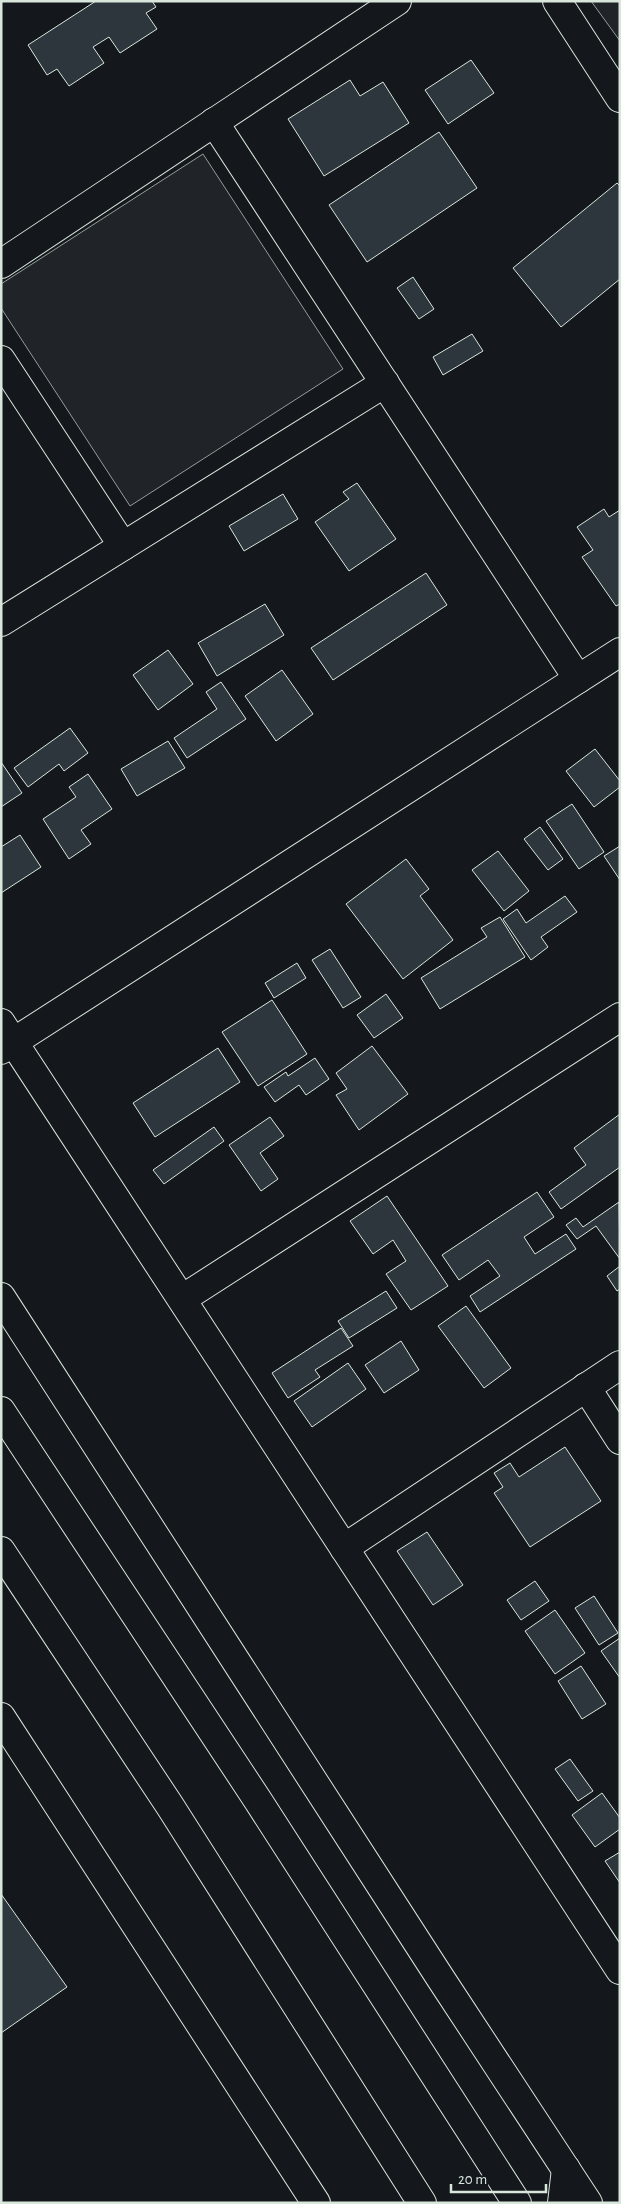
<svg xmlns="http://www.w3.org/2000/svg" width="621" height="2204" viewBox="0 0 621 2204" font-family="'Alegreya Sans',sans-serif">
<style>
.green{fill:#202428;stroke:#939e99}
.building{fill:#2c363c;stroke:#d8e6dc}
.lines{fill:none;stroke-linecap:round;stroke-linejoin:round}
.minor-casing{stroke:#d8e6dc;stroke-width:30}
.tertiary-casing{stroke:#d8e6dc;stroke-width:30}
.minor{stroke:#14181c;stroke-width:28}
.tertiary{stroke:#14181c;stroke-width:28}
</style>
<rect width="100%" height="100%" fill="#14181c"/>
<g class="green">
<path d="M591,1H620V41Z"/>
<path d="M203,154L343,369L130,506L1,308V284Z"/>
</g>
<g class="building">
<path d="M96,1H152L156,7L146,13L157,29L120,53L109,37L93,47L104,63L69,86L57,69L47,75L28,45Z"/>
<path d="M471,60L494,93L448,124L425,90Z"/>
<path d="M350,80L360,96L383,82L409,123L324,176L288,119Z"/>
<path d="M439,132L477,188L367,262L329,205Z"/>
<path d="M617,183L620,186V279L561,327L513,268Z"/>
<path d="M413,277L434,309L419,319L397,288Z"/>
<path d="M472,334L483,351L443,375L433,357Z"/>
<path d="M357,483L396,539L349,571L315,522L349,499L343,492Z"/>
<path d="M283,494L298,519L244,551L229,526Z"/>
<path d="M604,509L609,517L620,510V604L616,606L582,557L593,550L577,527Z"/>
<path d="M426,573L447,605L333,680L311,648Z"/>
<path d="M265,604L284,635L217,676L198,643Z"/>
<path d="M168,650L193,684L158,710L133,675Z"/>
<path d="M282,670L313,714L276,741L245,696Z"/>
<path d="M221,682L246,719L187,758L174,738L217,709L206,692Z"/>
<path d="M70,728L88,753L64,771L59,764L28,787L14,768Z"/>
<path d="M168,741L185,768L137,796L121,769Z"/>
<path d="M595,749L620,781V787L594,807L566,771Z"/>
<path d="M1,762L22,793L1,807Z"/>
<path d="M88,774L112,809L81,830L91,844L69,859L43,819L76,797L69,787Z"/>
<path d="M572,804L604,852L579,869L546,821Z"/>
<path d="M540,827L563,859L548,870L524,839Z"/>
<path d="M20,835L41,867L1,893V847Z"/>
<path d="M620,846V880L604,856Z"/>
<path d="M498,851L529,891L504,911L472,870Z"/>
<path d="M406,859L429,889L420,896L453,940L403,979L346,904Z"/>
<path d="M565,896L577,912L541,937L548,947L531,960L503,919L517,909L526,923Z"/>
<path d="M500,917L525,957L440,1009L421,978L487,937L481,928Z"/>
<path d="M330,949L361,997L343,1008L312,960Z"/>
<path d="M297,963L306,978L274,998L265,983Z"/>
<path d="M386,994L403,1018L374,1038L357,1015Z"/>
<path d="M272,1000L307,1054L258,1086L222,1032Z"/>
<path d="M372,1046L408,1094L359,1130L336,1095L347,1089L336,1073Z"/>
<path d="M218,1048L240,1082L155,1137L133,1103Z"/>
<path d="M315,1058L329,1079L306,1095L299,1085L275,1102L264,1087L286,1072L288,1076Z"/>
<path d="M620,1114V1167L561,1209L549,1192L586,1165L574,1148Z"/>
<path d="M270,1117L284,1136L260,1153L278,1179L261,1191L229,1145Z"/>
<path d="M214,1127L224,1141L164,1184L153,1170Z"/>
<path d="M537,1192L554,1217L524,1237L535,1254L566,1234L576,1249L480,1312L470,1296L500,1276L488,1260L459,1280L442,1255Z"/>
<path d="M387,1196L448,1286L411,1310L386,1274L406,1261L393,1240L373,1254L350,1221Z"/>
<path d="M619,1202L620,1259L596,1226L577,1239L566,1225L576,1218L583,1227Z"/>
<path d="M620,1266V1289L617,1291L607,1276Z"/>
<path d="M386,1291L397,1308L349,1338L338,1321Z"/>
<path d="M466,1306L511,1368L484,1388L438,1326Z"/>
<path d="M341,1328L353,1346L315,1370L320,1377L288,1398L272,1373Z"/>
<path d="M401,1341L419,1370L384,1393L365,1365Z"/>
<path d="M348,1363L366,1389L312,1427L294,1401Z"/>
<path d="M565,1447L601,1501L530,1547L494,1493L503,1487L494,1473L510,1463L519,1477Z"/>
<path d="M427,1532L463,1585L433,1605L397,1551Z"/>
<path d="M535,1581L549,1601L521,1620L507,1600Z"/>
<path d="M594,1596L618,1633L599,1645L575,1608Z"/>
<path d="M555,1610L585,1653L555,1674L525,1631Z"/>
<path d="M620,1638V1678L601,1651Z"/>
<path d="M581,1666L606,1704L582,1719L558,1681Z"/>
<path d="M570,1759L593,1791L578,1801L555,1769Z"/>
<path d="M602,1793L620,1818V1829L595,1847L572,1815Z"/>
<path d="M620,1852V1883L605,1861Z"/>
<path d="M1,1894L67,1987L1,2033Z"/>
</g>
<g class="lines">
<g class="minor-casing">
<g id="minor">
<path d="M557,1L620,98"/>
<path d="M214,122L578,679"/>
<path d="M1,264L397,1"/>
<path d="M1,360L123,546"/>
<path d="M1,622L385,383"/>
<path d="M1,1023L620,1970"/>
<path d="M1,1050L620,652"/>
<path d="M1,1297L441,1979L588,2203"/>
<path d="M182,1299L620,1017"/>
<path d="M586,1387L620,1440"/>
<path d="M344,1548L620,1365"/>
<path d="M1,1717L316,2203"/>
<path d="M562,2203L566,2169"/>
</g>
</g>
<g class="tertiary-casing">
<g id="tertiary">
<path d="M1,1411L257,1799L517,2203"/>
<path d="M1,1551L170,1806L422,2203"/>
</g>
</g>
<use href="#minor" class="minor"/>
<use href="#tertiary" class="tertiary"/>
</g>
<rect width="621" height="2204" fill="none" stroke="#d8e6dc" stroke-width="5"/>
<path d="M451 2184v8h95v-8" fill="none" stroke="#d8e6dc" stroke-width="2.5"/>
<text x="458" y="2184" font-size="15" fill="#d8e6dc" stroke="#14181c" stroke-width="4" paint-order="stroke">20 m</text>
</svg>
